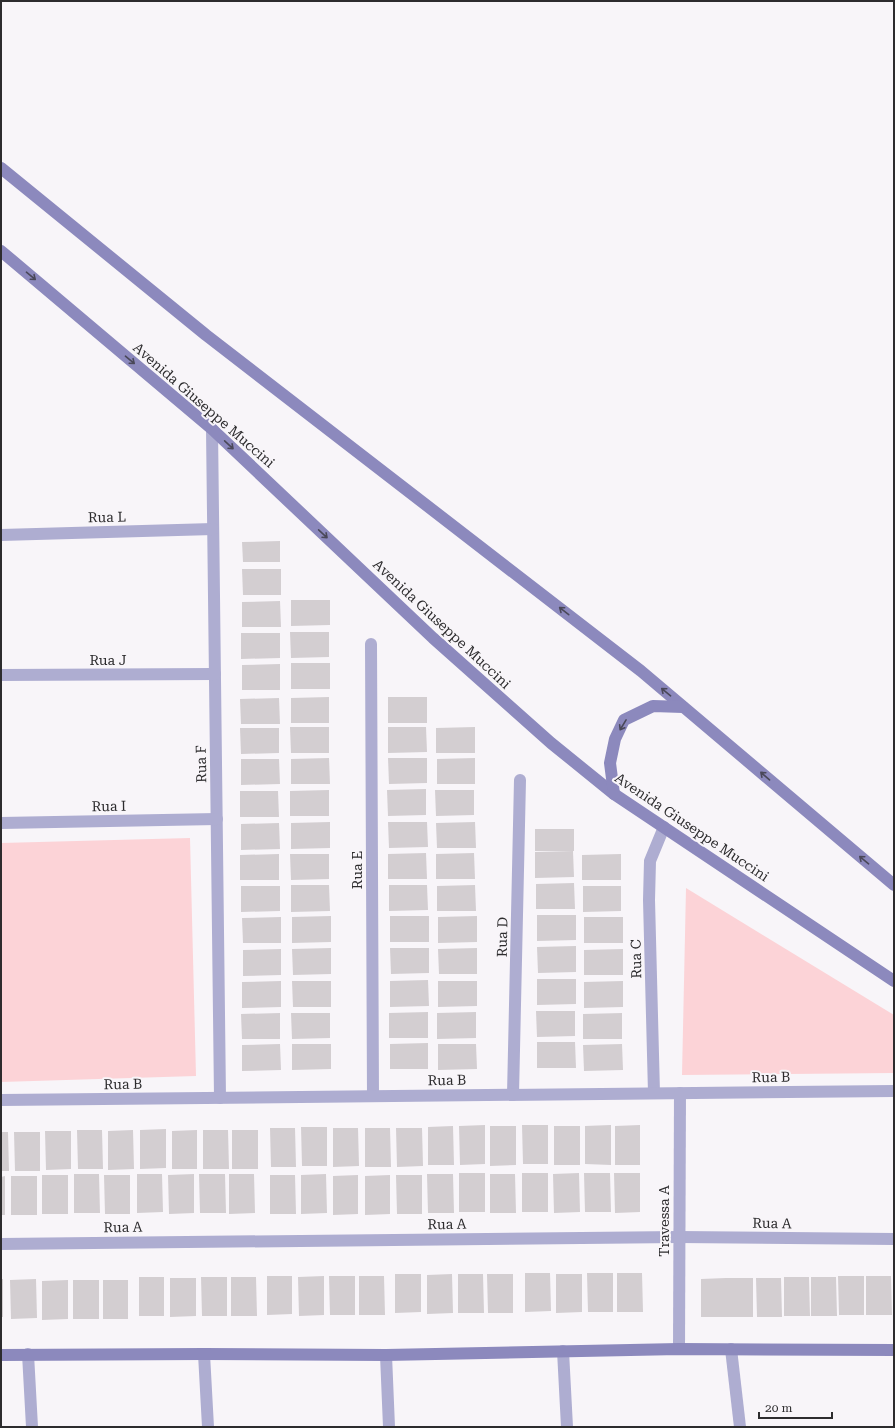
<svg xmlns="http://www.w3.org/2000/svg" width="895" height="1428" viewBox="0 0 895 1428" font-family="'Roboto Serif',serif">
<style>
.green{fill:#fcd3d7}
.building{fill:#d3ced1}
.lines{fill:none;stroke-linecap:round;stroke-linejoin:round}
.street{stroke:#aeadd1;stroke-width:12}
.secondary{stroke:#8c89bd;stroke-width:12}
.oneway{stroke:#4a4859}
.labels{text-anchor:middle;stroke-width:4;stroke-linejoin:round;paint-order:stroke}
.street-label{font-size:14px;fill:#2d2c2e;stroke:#f8f5f9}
</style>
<rect width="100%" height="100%" fill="#f8f5f9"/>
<g class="green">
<path d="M190,838L196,1076L1,1082V843Z"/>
<path d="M686,888L894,1015V1073L682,1075Z"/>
</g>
<g class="building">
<path d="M280,541V562H243L242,542Z"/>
<path d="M242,569H281V595H243Z"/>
<path d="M291,600H330V625L291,626Z"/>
<path d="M280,601L281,627H242V602Z"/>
<path d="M290,632H329V657L291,658Z"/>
<path d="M241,633H280V658L241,659Z"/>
<rect x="291" y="663" width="39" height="26"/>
<path d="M280,664V690H242V665Z"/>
<path d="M329,697V723H291V698Z"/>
<rect x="388" y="697" width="39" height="26"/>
<path d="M279,698L280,724H241L240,699Z"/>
<path d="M290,727H329V753H291Z"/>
<path d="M388,727H426L427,752L388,753Z"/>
<path d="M475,727V753H436V728Z"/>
<path d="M240,728H279V753L241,754Z"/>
<path d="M329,758L330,784H291V759Z"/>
<path d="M388,758H427V783L389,784Z"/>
<path d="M475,758V784H437V759Z"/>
<path d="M241,759H279L280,784L241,785Z"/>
<path d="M426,789V815L388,816L387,790Z"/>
<path d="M329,790V816H290V791Z"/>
<path d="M435,790H474V815L436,816Z"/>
<path d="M240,791H278L279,817H240Z"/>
<path d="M330,822V848L291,849V823Z"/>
<path d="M388,822H427L428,847L389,848Z"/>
<path d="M475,822L476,848H437L436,823Z"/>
<path d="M279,823L280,849L241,850V824Z"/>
<rect x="535" y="829" width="39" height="22"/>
<path d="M573,851L574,877L535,878V852Z"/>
<path d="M426,853L427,879H388V854Z"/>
<path d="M474,853L475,879H436V854Z"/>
<path d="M279,854V880H240V855Z"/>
<path d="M290,854H329V879L291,880Z"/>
<path d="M621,854V880H582V855Z"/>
<path d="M574,883L575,909H536V884Z"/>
<path d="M291,885H329L330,911L291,912Z"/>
<path d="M389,885H427L428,910L389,911Z"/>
<path d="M475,885L476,911H437V886Z"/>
<path d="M241,886H280V911L241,912Z"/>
<path d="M583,886H621V911L583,912Z"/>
<path d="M537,915H576V940L537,941Z"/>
<path d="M331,916V942L292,943V917Z"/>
<rect x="390" y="916" width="39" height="26"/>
<path d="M477,916V942L438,943V917Z"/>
<path d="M281,917V943H243L242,918Z"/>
<rect x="584" y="917" width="39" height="26"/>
<path d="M576,946V972L538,973L537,947Z"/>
<path d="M331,948V974L293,975L292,949Z"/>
<path d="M390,948H429V973L391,974Z"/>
<path d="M477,948V974H439L438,949Z"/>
<path d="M281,949V975L243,976V950Z"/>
<path d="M623,949V975H584V950Z"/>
<path d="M537,979H576V1004L537,1005Z"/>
<path d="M428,980L429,1006L390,1007V981Z"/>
<path d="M281,981V1007L242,1008V982Z"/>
<path d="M292,981H331V1007H293Z"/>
<path d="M438,981H477V1006L438,1007Z"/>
<path d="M623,981V1007L584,1008V982Z"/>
<path d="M536,1011H575V1036L537,1037Z"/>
<path d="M428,1012V1038H389V1013Z"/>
<path d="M476,1012V1038L437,1039V1013Z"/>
<path d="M280,1013V1039H242L241,1014Z"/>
<path d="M291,1013H330V1038L292,1039Z"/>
<path d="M622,1013V1039H583V1014Z"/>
<path d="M537,1042H575L576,1068H537Z"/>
<path d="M428,1043V1069H390V1044Z"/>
<path d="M280,1044L281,1070L242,1071V1045Z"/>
<path d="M292,1044H331V1069L292,1070Z"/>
<path d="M438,1044H476L477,1069L438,1070Z"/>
<path d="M622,1044L623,1070L584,1071L583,1045Z"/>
<path d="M485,1125V1164L460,1165L459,1126Z"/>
<path d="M522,1125H548V1164H523Z"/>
<path d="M611,1125V1165L585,1164V1126Z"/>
<path d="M640,1125V1165H615V1126Z"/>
<path d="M453,1126L454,1165H428V1127Z"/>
<path d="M490,1126H516V1165L490,1166Z"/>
<rect x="554" y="1126" width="26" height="39"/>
<path d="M301,1127H327V1166H302Z"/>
<path d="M270,1128H295L296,1167H271Z"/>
<path d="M333,1128H358L359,1166L333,1167Z"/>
<path d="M365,1128H390L391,1167H365Z"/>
<path d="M396,1128H422L423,1166L397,1167Z"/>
<path d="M166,1129V1168L140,1169V1130Z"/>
<path d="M77,1130H102L103,1169H78Z"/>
<path d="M133,1130L134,1169L108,1170V1131Z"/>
<path d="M197,1130V1169H172V1131Z"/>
<path d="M203,1130H228L229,1169H203Z"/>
<rect x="232" y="1130" width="26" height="39"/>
<path d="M45,1131H71V1169L46,1170Z"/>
<path d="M1,1132H8L9,1171H1Z"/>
<path d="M14,1132H40V1171H15Z"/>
<rect x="459" y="1173" width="26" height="39"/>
<rect x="522" y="1173" width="26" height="39"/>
<path d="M579,1173L580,1212L554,1213L553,1174Z"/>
<path d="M584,1173H610L611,1212H585Z"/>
<path d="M614,1173H640V1212L615,1213Z"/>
<path d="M74,1174H99L100,1213H74Z"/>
<path d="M137,1174H162L163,1212L137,1213Z"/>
<path d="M194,1174V1213L169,1214L168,1175Z"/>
<path d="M199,1174H225L226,1213H200Z"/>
<path d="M229,1174H254L255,1213L229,1214Z"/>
<path d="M326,1174L327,1213L301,1214V1175Z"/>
<path d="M427,1174H453L454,1213H428Z"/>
<path d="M490,1174H515L516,1213H490Z"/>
<rect x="42" y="1175" width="26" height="39"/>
<path d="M104,1175H130V1214H105Z"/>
<path d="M270,1175H295L296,1214H270Z"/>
<path d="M358,1175V1214L333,1215V1176Z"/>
<path d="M390,1175V1214L365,1215V1176Z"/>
<path d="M396,1175H422V1214H397Z"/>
<path d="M5,1176V1215H1V1177Z"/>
<rect x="11" y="1176" width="26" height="39"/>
<path d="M525,1273H550L551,1311L525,1312Z"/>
<path d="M587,1273H613V1312H588Z"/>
<path d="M617,1273H642L643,1312H617Z"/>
<path d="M395,1274H421V1312L395,1313Z"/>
<path d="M452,1274L453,1313L427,1314V1275Z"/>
<path d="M458,1274H483L484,1313H458Z"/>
<path d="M487,1274H513V1313H488Z"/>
<path d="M556,1274H582V1312L556,1313Z"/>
<path d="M267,1276H292V1314L267,1315Z"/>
<path d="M324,1276V1315L299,1316L298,1277Z"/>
<path d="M329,1276H355V1315H330Z"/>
<path d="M359,1276H384L385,1315H359Z"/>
<path d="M838,1276H864V1315H839Z"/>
<path d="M866,1276H891L892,1315H866Z"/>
<rect x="139" y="1277" width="25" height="39"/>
<path d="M201,1277H227V1316H202Z"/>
<path d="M231,1277H256L257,1316H231Z"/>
<path d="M784,1277H809L810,1316H784Z"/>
<path d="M811,1277H836L837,1316H811Z"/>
<path d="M170,1278H196V1316L170,1317Z"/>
<path d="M726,1278H753V1317H727V1294V1317H701V1279Z"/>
<path d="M756,1278H781L782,1317H757Z"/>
<rect x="1" y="1279" width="2" height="38"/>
<path d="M36,1279L37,1318L11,1319L10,1280Z"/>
<path d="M68,1280V1319L42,1320V1281Z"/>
<rect x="73" y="1280" width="26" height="39"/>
<rect x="103" y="1280" width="25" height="39"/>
</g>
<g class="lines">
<g class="street">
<path d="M212,429L220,1098"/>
<path d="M1,535L213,529"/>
<path d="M371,644L373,1096"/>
<path d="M1,675L215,674"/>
<path d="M1,823L217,819"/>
<path d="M654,1093L649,900L650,861L664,827"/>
<path d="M513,1095L520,780"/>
<path d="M1,1100L894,1091"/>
<path d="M1,1244L679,1237L894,1239"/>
<path d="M679,1349L680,1093"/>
<path d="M731,1349L740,1427"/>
<path d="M563,1351L567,1427"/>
<path d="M28,1354L32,1427"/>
<path d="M204,1354L208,1427"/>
<path d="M386,1355L389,1427"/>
</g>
<g class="secondary">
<path d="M1,168L206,335L641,671L894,885"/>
<path d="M1,251L212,429L433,638L551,743L614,794L894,981"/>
<path d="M614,794L610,763L615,739L624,720L653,706L683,707"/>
<path d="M1,1355L204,1354L386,1355L679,1349L894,1350"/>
</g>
</g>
<defs><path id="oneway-shaft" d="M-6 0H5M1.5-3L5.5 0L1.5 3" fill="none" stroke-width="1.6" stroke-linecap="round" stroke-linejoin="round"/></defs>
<g class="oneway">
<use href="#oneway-shaft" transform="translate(31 276) rotate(40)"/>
<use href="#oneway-shaft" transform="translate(130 360) rotate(40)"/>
<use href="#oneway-shaft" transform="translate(229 445) rotate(43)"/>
<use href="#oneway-shaft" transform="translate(323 534) rotate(43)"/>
<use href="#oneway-shaft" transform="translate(564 611) rotate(-142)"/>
<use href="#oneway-shaft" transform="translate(666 692) rotate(-140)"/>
<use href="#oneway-shaft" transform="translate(623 725) rotate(121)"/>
<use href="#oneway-shaft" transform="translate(765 776) rotate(-139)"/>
<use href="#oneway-shaft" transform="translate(864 860) rotate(-140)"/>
</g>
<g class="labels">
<g class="street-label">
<text transform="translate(204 405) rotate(41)" y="5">Avenida Giuseppe Muccini</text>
<text transform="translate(107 517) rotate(-1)" y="5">Rua L</text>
<text transform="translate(442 624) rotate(43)" y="5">Avenida Giuseppe Muccini</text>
<text x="108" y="665">Rua J</text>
<text transform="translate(201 764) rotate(-91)" y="5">Rua F</text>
<text transform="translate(109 806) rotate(-1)" y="5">Rua I</text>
<text transform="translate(692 827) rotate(34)" y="5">Avenida Giuseppe Muccini</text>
<text transform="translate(357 870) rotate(-90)" y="5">Rua E</text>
<text transform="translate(502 937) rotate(-89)" y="5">Rua D</text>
<text transform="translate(636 959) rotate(-91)" y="5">Rua C</text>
<text transform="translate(771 1077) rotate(-1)" y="5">Rua B</text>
<text transform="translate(447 1080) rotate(-1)" y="5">Rua B</text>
<text transform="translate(123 1084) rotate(-1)" y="5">Rua B</text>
<text transform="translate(664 1221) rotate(-90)" y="5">Travessa A</text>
<text transform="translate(772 1223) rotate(1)" y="5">Rua A</text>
<text transform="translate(447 1224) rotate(-1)" y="5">Rua A</text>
<text transform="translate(123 1227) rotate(-1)" y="5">Rua A</text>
</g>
</g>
<rect width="895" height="1428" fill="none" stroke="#2d2c2e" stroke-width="4"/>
<path d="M759 1412v6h73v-6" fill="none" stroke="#2d2c2e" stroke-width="2"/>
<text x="765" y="1412" font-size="12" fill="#2d2c2e" stroke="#f8f5f9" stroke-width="3" paint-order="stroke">20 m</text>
</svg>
